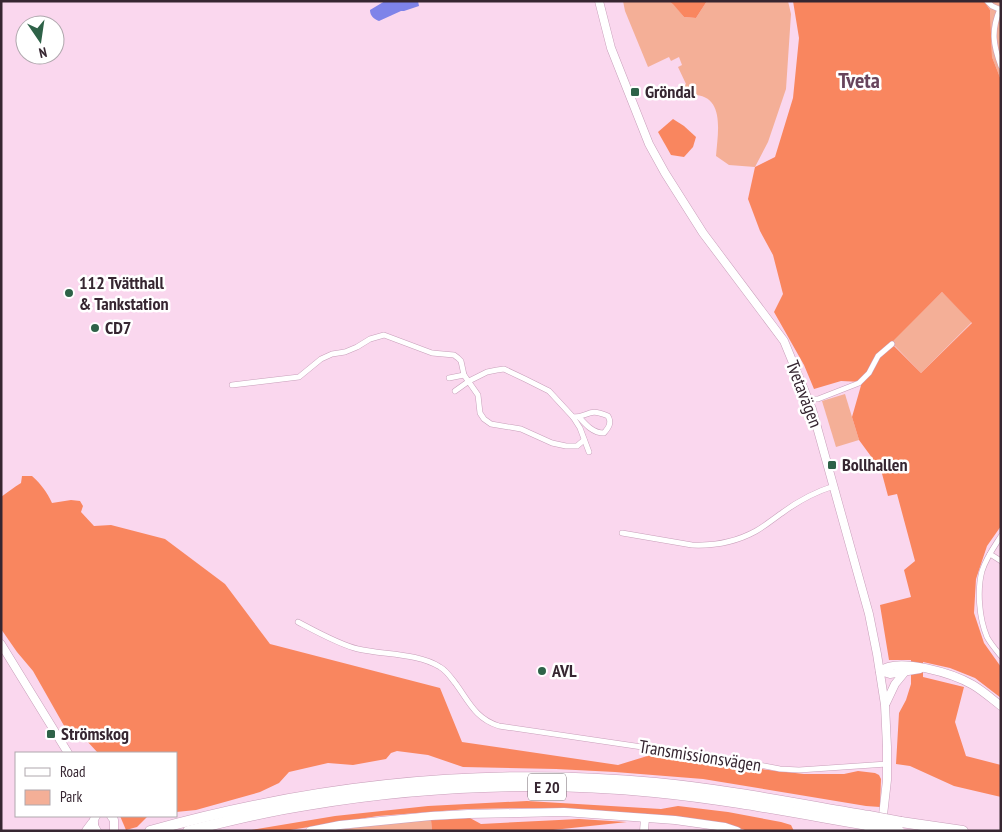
<svg xmlns="http://www.w3.org/2000/svg" width="1002" height="832" viewBox="0 0 1002 832" font-family="'PT Sans Narrow',sans-serif">
<style>
.green{fill:#f4af97}
.forest{fill:#f9865f;fill-rule:evenodd}
.water{fill:#7e83e9}
.lines{fill:none;stroke-linecap:round;stroke-linejoin:round}
.street-casing{stroke:#c89fba;stroke-width:6}
.secondary-casing{stroke:#c89fba;stroke-width:9}
.highway-casing{stroke:#c89fba;stroke-width:11}
.street{stroke:#fff;stroke-width:5}
.secondary{stroke:#fff;stroke-width:8}
.highway{stroke:#fff;stroke-width:10}
.highway-bridge-casing{stroke:#c89fba;stroke-width:11;stroke-linecap:butt}
.highway-bridge{stroke:#fff;stroke-width:10}
.poi-dot{fill:#2e6248;stroke:#fff;stroke-width:2}
.labels{text-anchor:middle;stroke-width:5;stroke-linejoin:round;paint-order:stroke}
.shield{fill:#fff;stroke:#72676f;stroke-width:1}
.shield-label{font-size:16px;font-weight:bold;fill:#362631}
.poi-label{font-size:18px;font-weight:bold;fill:#362631;stroke:#fff;text-anchor:start}
.street-label{font-size:18px;fill:#362631;stroke:#fff}
.district-label{font-size:22px;font-weight:bold;fill:#67445c;stroke:#fff}
</style>
<rect width="100%" height="100%" fill="#fad7ee"/>
<g class="green">
<path d="M623,1H669L673,3L684,17L696,18L707,1H788L791,14L786,89L768,142L755,167L729,165L716,156C718,131 726,92 688,95L684,86L686,84L678,67L682,65L679,57L671,61L669,57L648,67L625,11Z"/>
<path d="M984,1H1001V80L992,57L990,10Z"/>
<path d="M942,292L972,322L921,373L891,342Z"/>
<path d="M845,394L859,440L836,447L822,401Z"/>
<path d="M431,820L432,831H333L372,825Z"/>
</g>
<g class="forest">
<path d="M669,1H707L696,18L684,17L673,4Z"/>
<path d="M793,1H984L990,10L992,57L1001,80V526L987,546L976,579L974,613L984,643L1001,667V698L975,678L950,668L923,662V677L964,687L955,722L966,756L1001,765V797L954,786L910,766L896,764L899,713L906,700L911,684V660H889L880,605L911,597L904,570L915,561L897,494L888,496L881,470L859,440L852,417L862,382L841,381L814,389L804,365L774,312L783,294L773,255L760,231L748,199L755,167L775,157L793,98L799,38ZM942,292L972,323L921,373L891,343Z"/>
<path d="M673,119L684,126L696,137L693,147L684,157L671,155L658,132Z"/>
<path d="M22,476H32C41,484 47,492 52,503L71,500L80,501L83,506L81,512L94,526L111,525L165,539L225,584L270,644L440,688L462,742L618,765L657,753L680,758L707,761L735,766L804,774H844L858,771L875,773L879,775L881,779L880,807L866,806L703,779L615,772L556,769L463,767L428,755L397,751L391,753L386,759L353,765L328,763L289,772L279,783L260,792L196,810L176,812V753H98L86,740L71,738L33,671L17,652L1,629V497C8,492 14,487 21,483Z"/>
<path d="M527,801L661,809L678,806L728,812L781,822L791,825L794,831H748L726,824L564,809L529,808L468,809L430,812L378,816L284,831H245L335,816L428,806Z"/>
<path d="M120,816H148L137,827L126,830Z"/>
<path d="M470,818L481,824L579,819L627,822L544,831H432L431,820Z"/>
</g>
<path class="water" d="M385,1H418L419,6L404,11H401L379,21C374,19 370,16 370,10Z"/>
<g class="lines">
<g class="street-casing">
<g id="street">
<path d="M987,1L992,6L1001,10"/>
<path d="M1000,9C991,30 993,45 1001,66"/>
<path d="M449,378L464,375"/>
<path d="M232,385L299,377L321,359L332,354L345,352L357,347L370,339L384,335L432,353L454,355L458,358L461,361L464,375L478,395L480,413L484,419L491,424L521,429L552,443L566,446H577L584,440"/>
<path d="M455,391L469,381L487,372L497,370L504,369L525,379L549,391L573,417L580,428L589,452"/>
<path d="M808,399H818L859,383L869,373L878,356L892,344"/>
<path d="M573,417C590,417 587,407 608,416C612,423 609,427 604,433C593,433 586,425 579,417"/>
<path d="M622,533L692,545C715,546 736,542 756,531C765,526 773,519 782,513C798,501 815,492 834,486"/>
<path d="M1001,536C994,547 986,558 982,571C977,590 979,618 987,637C990,643 996,650 1001,656"/>
<path d="M990,554L1001,561"/>
<path d="M298,622C315,631 340,645 358,649C384,655 418,653 440,667C447,671 451,678 456,684C469,702 476,719 499,726L676,752L707,755L780,769L799,770L887,764"/>
</g>
</g>
<g class="secondary-casing">
<g id="secondary">
<path d="M599,1L611,48L649,144L665,173L703,233L784,341L812,409L869,614L877,654L885,705L887,747V780L882,824"/>
<path d="M1,644L68,753"/>
<path d="M880,671C898,656 954,674 973,685C983,691 992,699 1001,706"/>
<path d="M880,671L890,674L920,669"/>
<path d="M886,703L895,684L904,673"/>
<path d="M96,816C92,821 93,826 97,831"/>
<path d="M111,816L114,820V831"/>
<path d="M310,831L340,825L431,816L468,814L564,812L675,820L725,827L737,831"/>
<path d="M644,831L645,818"/>
</g>
</g>
<g class="highway-casing">
<g id="highway">
<path d="M901,822L963,831"/>
<path d="M87,831L93,823"/>
<path d="M150,831C314,785 486,767 656,783C728,790 798,804 869,816"/>
<path d="M188,831C227,821 267,811 307,805C420,786 540,781 654,792C726,799 797,813 867,825"/>
</g>
</g>
<use href="#street" class="street"/>
<use href="#secondary" class="secondary"/>
<use href="#highway" class="highway"/>
<g class="highway-bridge-casing">
<g id="highway-bridge">
<path d="M869,816L901,822"/>
<path d="M867,825L899,831"/>
</g>
</g>
<use href="#highway-bridge" class="highway-bridge"/>
</g>
<g class="poi-dot">
<rect x="630" y="87" width="10" height="10" rx="2.5"/>
<circle cx="69" cy="293" r="5"/>
<circle cx="95" cy="328" r="5"/>
<rect x="827" y="460" width="10" height="10" rx="2.5"/>
<circle cx="542" cy="671" r="5"/>
<rect x="46" y="729" width="10" height="10" rx="2.5"/>
</g>
<g class="labels">
<rect class="shield" x="528" y="773.5" width="38" height="27" rx="4"/>
<g class="shield-label">
<text x="547" y="793">E 20</text>
</g>
<g class="poi-label">
<text x="645" y="98">Gröndal</text>
<text x="79" y="289">112 Tvätthall<tspan x="79" dy="21">&amp; Tankstation</tspan></text>
<text x="105" y="334">CD7</text>
<text x="842" y="471">Bollhallen</text>
<text x="552" y="677">AVL</text>
<text x="61" y="740">Strömskog</text>
</g>
<g class="street-label">
<text transform="translate(804 394) rotate(69)" y="6">Tvetavägen</text>
<text transform="translate(700 756) rotate(9)" y="6">Transmissionsvägen</text>
</g>
<g class="district-label">
<text x="859" y="88">Tveta</text>
</g>
</g>
<rect width="1002" height="832" fill="none" stroke="#362631" stroke-width="5"/>
<rect x="15" y="752" width="162" height="65" fill="#ffffff" stroke="#afa8ad"/>
<rect x="25" y="768" width="25" height="8" fill="#ffffff" stroke="#afa8ad"/>
<text x="60" y="777" font-size="15" fill="#362631">Road</text>
<rect x="25" y="790" width="25" height="15" fill="#f4af97" stroke="#afa8ad"/>
<text x="60" y="802" font-size="15" fill="#362631">Park</text>
<g transform="translate(40 40) rotate(167)"><circle r="24" fill="#ffffff" stroke="#afa8ad"/>
<path d="M0-4L9 19L0 12L-9 19Z" fill="#2e6248"/>
<text y="-8" font-size="14" font-weight="bold" text-anchor="middle" fill="#362631">N</text>
</g>
</svg>
